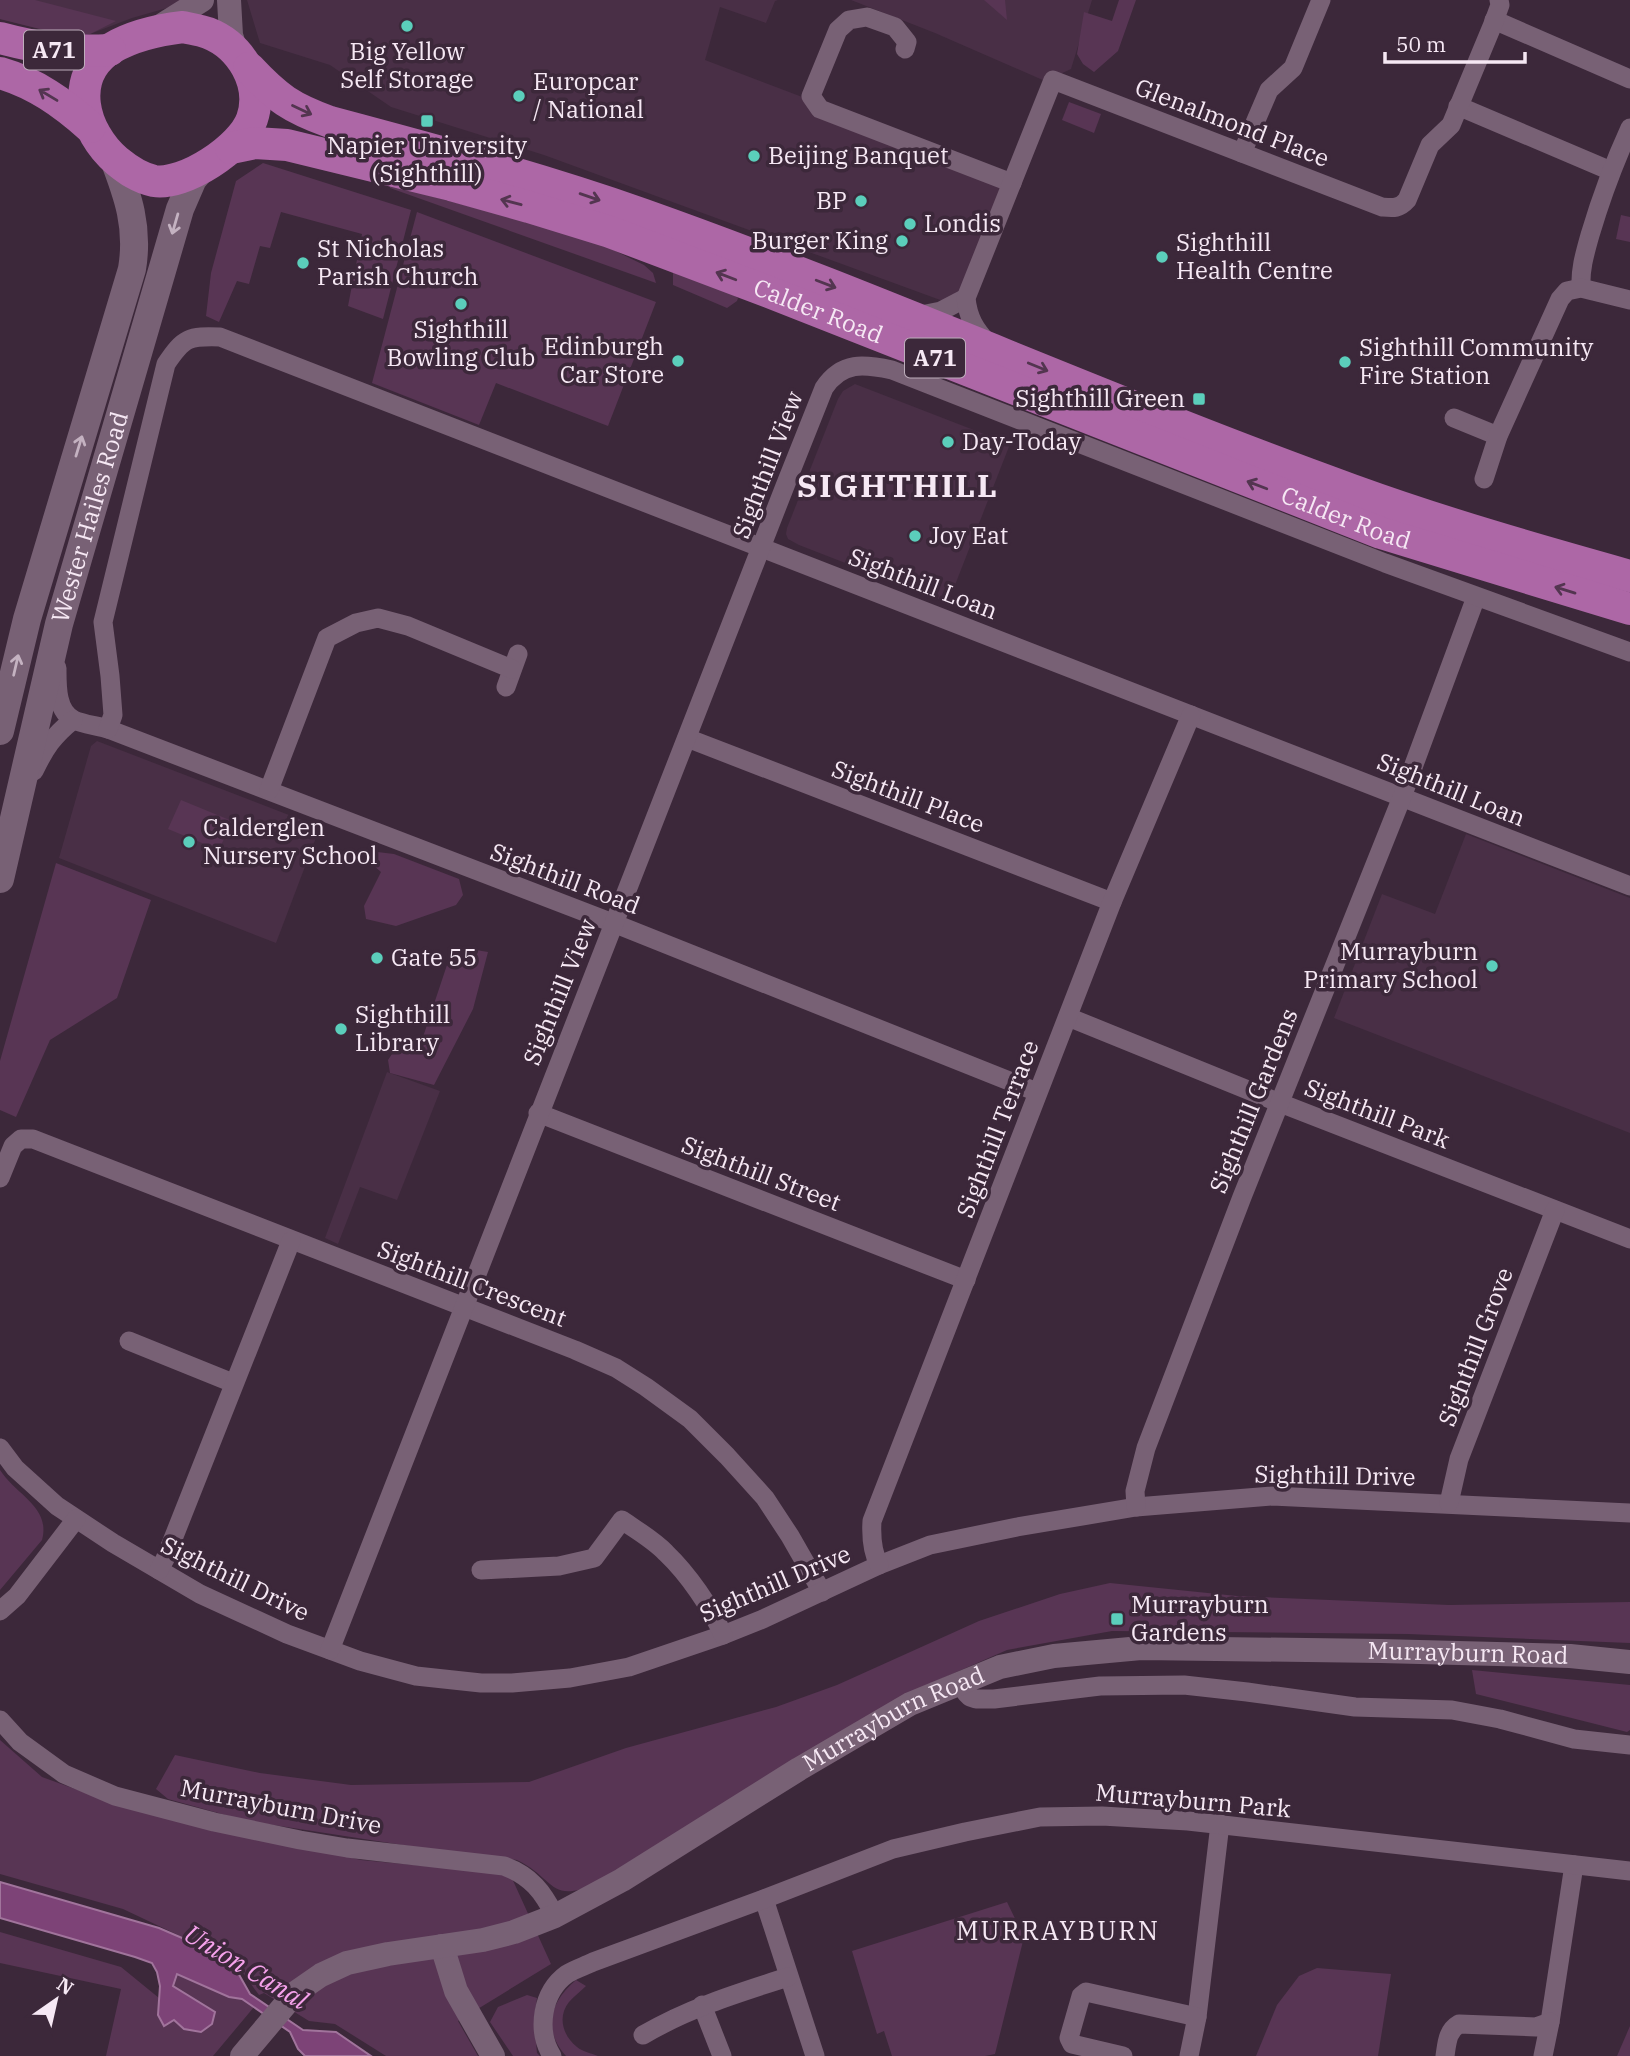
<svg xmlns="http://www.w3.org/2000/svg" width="1630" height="2056" viewBox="0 0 1630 2056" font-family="'IBM Plex Serif',serif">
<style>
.built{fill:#492f46}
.green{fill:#583554}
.water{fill:#7d4377;stroke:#a1749c;stroke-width:2}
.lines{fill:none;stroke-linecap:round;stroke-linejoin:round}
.minor{stroke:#786175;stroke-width:19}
.tertiary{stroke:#786175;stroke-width:24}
.secondary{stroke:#786175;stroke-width:28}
.primary{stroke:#ad67a6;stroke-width:32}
.oneway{stroke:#533550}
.oneway2{stroke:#c4b2c1}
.poi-dot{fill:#5bcebb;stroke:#3c283a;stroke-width:2.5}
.labels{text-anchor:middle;stroke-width:7;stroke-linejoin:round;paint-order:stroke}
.shield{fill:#3c283a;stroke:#beaebc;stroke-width:2}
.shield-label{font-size:23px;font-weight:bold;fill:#f6e8f4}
.poi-label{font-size:24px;fill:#f6e8f4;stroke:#3c283a;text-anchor:start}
.street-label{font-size:24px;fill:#f6e8f4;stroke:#3c283a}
.neighbourhood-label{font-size:26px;letter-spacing:2px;fill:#f6e8f4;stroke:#3c283a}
.water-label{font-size:26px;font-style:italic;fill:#f6a2ec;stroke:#3c283a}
.district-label{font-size:32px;font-weight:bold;letter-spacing:2px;fill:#f6e8f4;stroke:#3c283a}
</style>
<rect width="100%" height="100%" fill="#3c283a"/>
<g class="built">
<path d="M0,0H183L174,6L132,18L90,34L72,37L0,19Z"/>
<path d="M247,0H778L775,1L766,23L720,7L705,60L1008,175L961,291L943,301L544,155L391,107L330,65L260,43Z"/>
<path d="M851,0H1092L1071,69L1045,81L935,33Z"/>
<path d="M855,384L1010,444L948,603L799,545L788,539L786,534L787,528L838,399L843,391Z"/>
<path d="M97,741L320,827L276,943L59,858L91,746Z"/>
<path d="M1466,834L1630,898V1133L1334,1018L1382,894L1435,914Z"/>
<path d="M387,1072L440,1091L397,1200L360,1187L338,1244L325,1238Z"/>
</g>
<g class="green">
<path d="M0,0H35L116,21L90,34L72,37L0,19Z"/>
<path d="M984,0H1005L1007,20Z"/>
<path d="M1119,0H1136L1118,51L1094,72L1083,64L1077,54L1084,12L1112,21Z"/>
<path d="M1069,102L1101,114L1094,133L1062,120Z"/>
<path d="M263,163L411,210L383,319L348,306L362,234L281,212L270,248L260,246L249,284L237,281L219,322L206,316L211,273L236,181Z"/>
<path d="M390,185L591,239L644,265L653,273L656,283L390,188Z"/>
<path d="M417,212L656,302L608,426L496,383L479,425L372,383Z"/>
<path d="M1621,215L1630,217V242L1616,239Z"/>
<path d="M673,270L726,290L738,298L737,301L727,308L673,285Z"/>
<path d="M181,800L232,821L219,850L168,829Z"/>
<path d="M369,851L394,854L459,879L463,895L456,905L396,926L366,919L364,906L381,872L365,858Z"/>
<path d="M56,863L151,900L117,998L50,1040L16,1117L0,1110V1061Z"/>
<path d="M464,948L488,952L473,1009L434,1085L390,1073L388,1060L398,1045L421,1043L451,953Z"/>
<path d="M0,1470C16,1495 51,1507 42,1540L0,1590Z"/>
<path d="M1110,1583L1237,1596L1449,1605L1630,1602V1643L1408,1634L1112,1631L1007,1650L904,1695L597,1883C549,1905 555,1878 517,1860L422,1848L247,1821L168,1799L156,1789L175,1755L260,1773L351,1785L529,1782L626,1748L776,1707L837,1685L979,1621L1060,1594Z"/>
<path d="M1472,1670L1630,1685V1730L1627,1732L1476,1694Z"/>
<path d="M0,1740L42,1777L122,1806L361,1860L510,1874L551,1964L458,2021L478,2056H386L335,2024L309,2021L264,1993L259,1995L235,1962L123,1909L0,1874Z"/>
<path d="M1007,1902L1024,1937L995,2054L985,2056H892L884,2031L877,2034L852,1951Z"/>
<path d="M0,1932L121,1967L159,1998L158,2015L174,2020L212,2024L213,2019L173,1986L176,1974L229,1997L242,1998L254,2007L213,2056H106L121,1989L0,1963Z"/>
<path d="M1317,1968L1391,1974L1378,2056H1256L1277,2005L1299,1976Z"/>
<path d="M576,1980L586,1986C581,1991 574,1996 569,2002C557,2017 563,2036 577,2047C583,2052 591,2053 598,2056H566C542,2029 550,2002 576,1980Z"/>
<path d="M527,1995L537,1998L534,2021L537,2053L540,2056H513L490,2022L498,2007Z"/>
<path d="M1630,2026V2056H1617Z"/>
</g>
<path class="water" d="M0,1882L159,1928L196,1944L233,1964L250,1994L303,2030L336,2032L371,2056H305L298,2049L290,2032L242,1999L229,1997L177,1974L173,1986L215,2012L212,2024L201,2032L184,2029L174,2020L164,2026L158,2015L160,1986L157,1972L152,1963L135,1957L0,1918Z"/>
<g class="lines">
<g class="minor">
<path d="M1494,20L1630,79"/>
<path d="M905,49L907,42L895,27L867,17L849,20L838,30L811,96L820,109L1012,183"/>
<path d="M1458,106L1611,171"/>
<path d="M1242,153L1269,90L1293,68L1321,0"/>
<path d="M1581,288C1580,269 1585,253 1590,235C1601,198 1614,163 1630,128"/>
<path d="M916,316L941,311L966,298"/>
<path d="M988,343C975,329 968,318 966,298L1053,80L1382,207C1393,208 1399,209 1407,200L1430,145L1451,125L1493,24L1500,5L1499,0"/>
<path d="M1454,418L1498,436"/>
<path d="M1484,479L1498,436L1560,299L1567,291L1581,288L1630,300"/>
<path d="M57,668C57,685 56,711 74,720C82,724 99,726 108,729L613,923L1037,1092"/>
<path d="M506,687L518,654"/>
<path d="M108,729L113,715L110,676L103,622L166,364C184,337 189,336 220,337L1630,886"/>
<path d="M687,738L1112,902"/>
<path d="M34,771C45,748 53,736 73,720"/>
<path d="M269,790L327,638L356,623L378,618L408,626L512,669"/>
<path d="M1068,1017L1280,1103L1630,1239"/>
<path d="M538,1113L966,1280"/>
<path d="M0,1178L13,1146L21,1139H33L575,1350L616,1368L646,1387L690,1419L727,1456L765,1498L790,1536L822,1592"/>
<path d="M129,1341L233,1383"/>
<path d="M0,1448L15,1468L57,1506L113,1543L200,1594L287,1634L360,1661L416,1676L481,1683H512L570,1678L629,1667L723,1635L763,1619L879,1565L930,1545L1017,1527L1136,1507L1272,1496L1630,1513"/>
<path d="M1449,1503L1459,1459L1555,1210"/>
<path d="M1136,1507L1135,1491L1146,1448L1242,1197L1402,797L1476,597"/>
<path d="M879,1565C872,1551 871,1537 872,1521L1112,902L1191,715"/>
<path d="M159,1570L165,1559L291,1241"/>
<path d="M481,1570L559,1566L594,1558L622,1520C636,1530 654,1540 666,1553C688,1574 711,1607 723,1635"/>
<path d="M0,1611L17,1596L76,1519"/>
<path d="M330,1650L785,486L824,388C842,361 864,364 892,370L1385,563L1630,652"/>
<path d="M962,1682L966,1693L970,1697L976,1699H994L1100,1686L1184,1685L1247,1692L1355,1707L1452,1710L1500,1719L1574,1739L1630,1745"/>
<path d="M0,1720L20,1742L64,1774L115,1796L214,1822L300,1840L347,1848L504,1866C531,1876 543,1892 555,1916"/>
<path d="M764,1899L815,2056"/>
<path d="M702,2005L722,2056"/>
<path d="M1197,2017L1220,1824"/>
<path d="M1550,2022L1574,1865"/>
<path d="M643,2035C689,2008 738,1993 788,1977"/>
<path d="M552,2056C536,2030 542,1992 567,1974C575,1969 585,1966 593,1962L764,1899L893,1849L965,1832L1040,1817L1102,1816L1188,1821L1630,1871"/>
<path d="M1123,2056L1072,2044L1069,2038L1081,1996L1086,1992L1197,2017L1189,2056"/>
<path d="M1445,2056C1447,2043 1447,2031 1459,2024L1536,2027L1550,2022L1543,2056"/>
</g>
<g class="tertiary">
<path d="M229,0L231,35L236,51"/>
<path d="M156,29L202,0"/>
<path d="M442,1946L456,1991L493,2056"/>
<path id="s1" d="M242,2056L295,1993L321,1975L347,1963L388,1954L483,1940L514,1932L555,1916L622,1880L799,1769L910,1704L1000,1667L1054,1656L1141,1648L1381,1651L1570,1656L1630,1662"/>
</g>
<g class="secondary">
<path d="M0,731L27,619L132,269C139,227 128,196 113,157"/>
<path id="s2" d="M0,879L59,624L180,209L193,179L206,164"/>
</g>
<g class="primary">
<path d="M183,27C191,29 200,30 208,33C241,46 264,84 252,119C242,148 184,186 154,181C139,178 128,170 117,161C83,132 67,76 112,48C134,35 158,30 183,27Z"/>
<path d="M0,38C41,49 67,52 110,50"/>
<path d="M249,68C277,98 291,108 330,122C435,150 539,178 642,214C882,299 1113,404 1352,490C1443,523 1537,550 1630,576"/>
<path d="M0,73C35,83 63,103 90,127"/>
<path id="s3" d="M231,148L255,143L287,145L451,185L529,207L610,232L769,292L1381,533L1630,609"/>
</g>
</g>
<defs><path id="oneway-shaft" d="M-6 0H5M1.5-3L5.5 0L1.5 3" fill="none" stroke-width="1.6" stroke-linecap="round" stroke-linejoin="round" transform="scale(1.75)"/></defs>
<g class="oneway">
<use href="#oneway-shaft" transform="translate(48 95) rotate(-149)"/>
<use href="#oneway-shaft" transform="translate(302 110) rotate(25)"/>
<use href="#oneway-shaft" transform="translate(590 197) rotate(19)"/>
<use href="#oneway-shaft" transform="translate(511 202) rotate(-165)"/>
<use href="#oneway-shaft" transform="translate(726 276) rotate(-159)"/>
<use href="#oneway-shaft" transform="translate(826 284) rotate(21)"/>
<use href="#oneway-shaft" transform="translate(1038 367) rotate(22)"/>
<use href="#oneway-shaft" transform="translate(1257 485) rotate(-159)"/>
<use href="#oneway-shaft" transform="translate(1565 590) rotate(-163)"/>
</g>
<g class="oneway2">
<use href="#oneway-shaft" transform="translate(175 224) rotate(106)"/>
<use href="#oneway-shaft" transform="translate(79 446) rotate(-73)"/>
<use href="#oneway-shaft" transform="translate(16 665) rotate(-77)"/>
</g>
<g class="poi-dot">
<circle cx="407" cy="26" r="7"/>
<circle cx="519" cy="96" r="7"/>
<rect x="420" y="114" width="14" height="14" rx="3.5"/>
<circle cx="754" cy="156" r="7"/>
<circle cx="861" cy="201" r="7"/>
<circle cx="910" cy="224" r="7"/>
<circle cx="902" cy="241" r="7"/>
<circle cx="1162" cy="257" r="7"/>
<circle cx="303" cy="263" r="7"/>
<circle cx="461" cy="304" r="7"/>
<circle cx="678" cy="361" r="7"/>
<circle cx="1345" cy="362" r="7"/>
<rect x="1192" y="392" width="14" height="14" rx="3.5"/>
<circle cx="948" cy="442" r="7"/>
<circle cx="915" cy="536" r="7"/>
<circle cx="189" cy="842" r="7"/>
<circle cx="377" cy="958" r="7"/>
<circle cx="1492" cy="966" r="7"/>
<circle cx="341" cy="1029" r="7"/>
<rect x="1110" y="1612" width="14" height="14" rx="3.5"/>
</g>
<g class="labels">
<g class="shield">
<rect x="24" y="30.5" width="60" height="39" rx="5"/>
<rect x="905" y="338.5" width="60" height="39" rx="5"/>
</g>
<g class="shield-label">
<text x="54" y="58">A71</text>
<text x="935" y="366">A71</text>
</g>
<g class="poi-label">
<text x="407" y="60" text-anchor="middle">Big Yellow<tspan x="407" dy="28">Self Storage</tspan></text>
<text x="533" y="90">Europcar<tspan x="533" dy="28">/ National</tspan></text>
<text x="427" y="154" text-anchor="middle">Napier University<tspan x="427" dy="28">(Sighthill)</tspan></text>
<text x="768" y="164">Beijing Banquet</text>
<text x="847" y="209" text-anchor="end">BP</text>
<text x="924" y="232">Londis</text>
<text x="888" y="249" text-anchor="end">Burger King</text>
<text x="1176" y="251">Sighthill<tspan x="1176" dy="28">Health Centre</tspan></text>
<text x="317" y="257">St Nicholas<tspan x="317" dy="28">Parish Church</tspan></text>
<text x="461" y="338" text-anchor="middle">Sighthill<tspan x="461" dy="28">Bowling Club</tspan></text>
<text x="664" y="355" text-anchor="end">Edinburgh<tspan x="664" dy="28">Car Store</tspan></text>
<text x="1359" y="356">Sighthill Community<tspan x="1359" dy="28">Fire Station</tspan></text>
<text x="1185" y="407" text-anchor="end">Sighthill Green</text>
<text x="962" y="450">Day-Today</text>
<text x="929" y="544">Joy Eat</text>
<text x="203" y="836">Calderglen<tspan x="203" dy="28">Nursery School</tspan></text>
<text x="1478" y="960" text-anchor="end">Murrayburn<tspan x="1478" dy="28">Primary School</tspan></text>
<text x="391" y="966">Gate 55</text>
<text x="355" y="1023">Sighthill<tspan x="355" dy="28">Library</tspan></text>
<text x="1131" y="1613">Murrayburn<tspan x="1131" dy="28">Gardens</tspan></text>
</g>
<g class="street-label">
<text transform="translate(1232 123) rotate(21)" y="8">Glenalmond Place</text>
<text dy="8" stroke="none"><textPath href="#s3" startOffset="614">Calder Road</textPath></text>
<text transform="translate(768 465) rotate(-69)" y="8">Sighthill View</text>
<text dy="8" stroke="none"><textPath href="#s2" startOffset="373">Wester Hailes Road</textPath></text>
<text dy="8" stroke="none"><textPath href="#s3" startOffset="1181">Calder Road</textPath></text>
<text transform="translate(923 584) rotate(21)" y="8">Sighthill Loan</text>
<text transform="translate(1451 790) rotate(22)" y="8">Sighthill Loan</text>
<text transform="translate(908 797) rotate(21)" y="8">Sighthill Place</text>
<text transform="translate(565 879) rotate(21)" y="8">Sighthill Road</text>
<text transform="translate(560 992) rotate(-68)" y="8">Sighthill View</text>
<text transform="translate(1254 1101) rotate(-68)" y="8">Sighthill Gardens</text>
<text transform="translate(1377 1114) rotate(21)" y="8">Sighthill Park</text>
<text transform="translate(998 1129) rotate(-69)" y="8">Sighthill Terrace</text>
<text transform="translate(761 1174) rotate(21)" y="8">Sighthill Street</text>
<text transform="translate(472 1284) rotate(21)" y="8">Sighthill Crescent</text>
<text transform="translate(1476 1347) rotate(-69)" y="8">Sighthill Grove</text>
<text transform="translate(1335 1476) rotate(1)" y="8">Sighthill Drive</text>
<text transform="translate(235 1579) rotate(26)" y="8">Sighthill Drive</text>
<text transform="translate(775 1584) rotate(-23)" y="8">Sighthill Drive</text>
<text dy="8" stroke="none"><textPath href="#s1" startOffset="1337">Murrayburn Road</textPath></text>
<text dy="8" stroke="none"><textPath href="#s1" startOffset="749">Murrayburn Road</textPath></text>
<text transform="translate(1193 1801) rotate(5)" y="8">Murrayburn Park</text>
<text transform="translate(281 1807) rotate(11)" y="8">Murrayburn Drive</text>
</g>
<g class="neighbourhood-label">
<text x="1058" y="1940">MURRAYBURN</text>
</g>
<g class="water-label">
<text transform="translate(246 1967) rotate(31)" y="9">Union Canal</text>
</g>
<g class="district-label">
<text x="898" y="497">SIGHTHILL</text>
</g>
</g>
<g transform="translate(56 2000) rotate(34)" stroke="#3c283a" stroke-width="5" paint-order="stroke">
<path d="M0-5L12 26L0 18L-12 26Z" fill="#f6e8f4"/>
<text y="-10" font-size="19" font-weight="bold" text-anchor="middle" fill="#f6e8f4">N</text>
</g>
<path d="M1385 52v10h140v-10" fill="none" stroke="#f6e8f4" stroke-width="3.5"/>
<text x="1396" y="52" font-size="21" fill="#f6e8f4" stroke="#3c283a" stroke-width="5" paint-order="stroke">50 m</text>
</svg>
